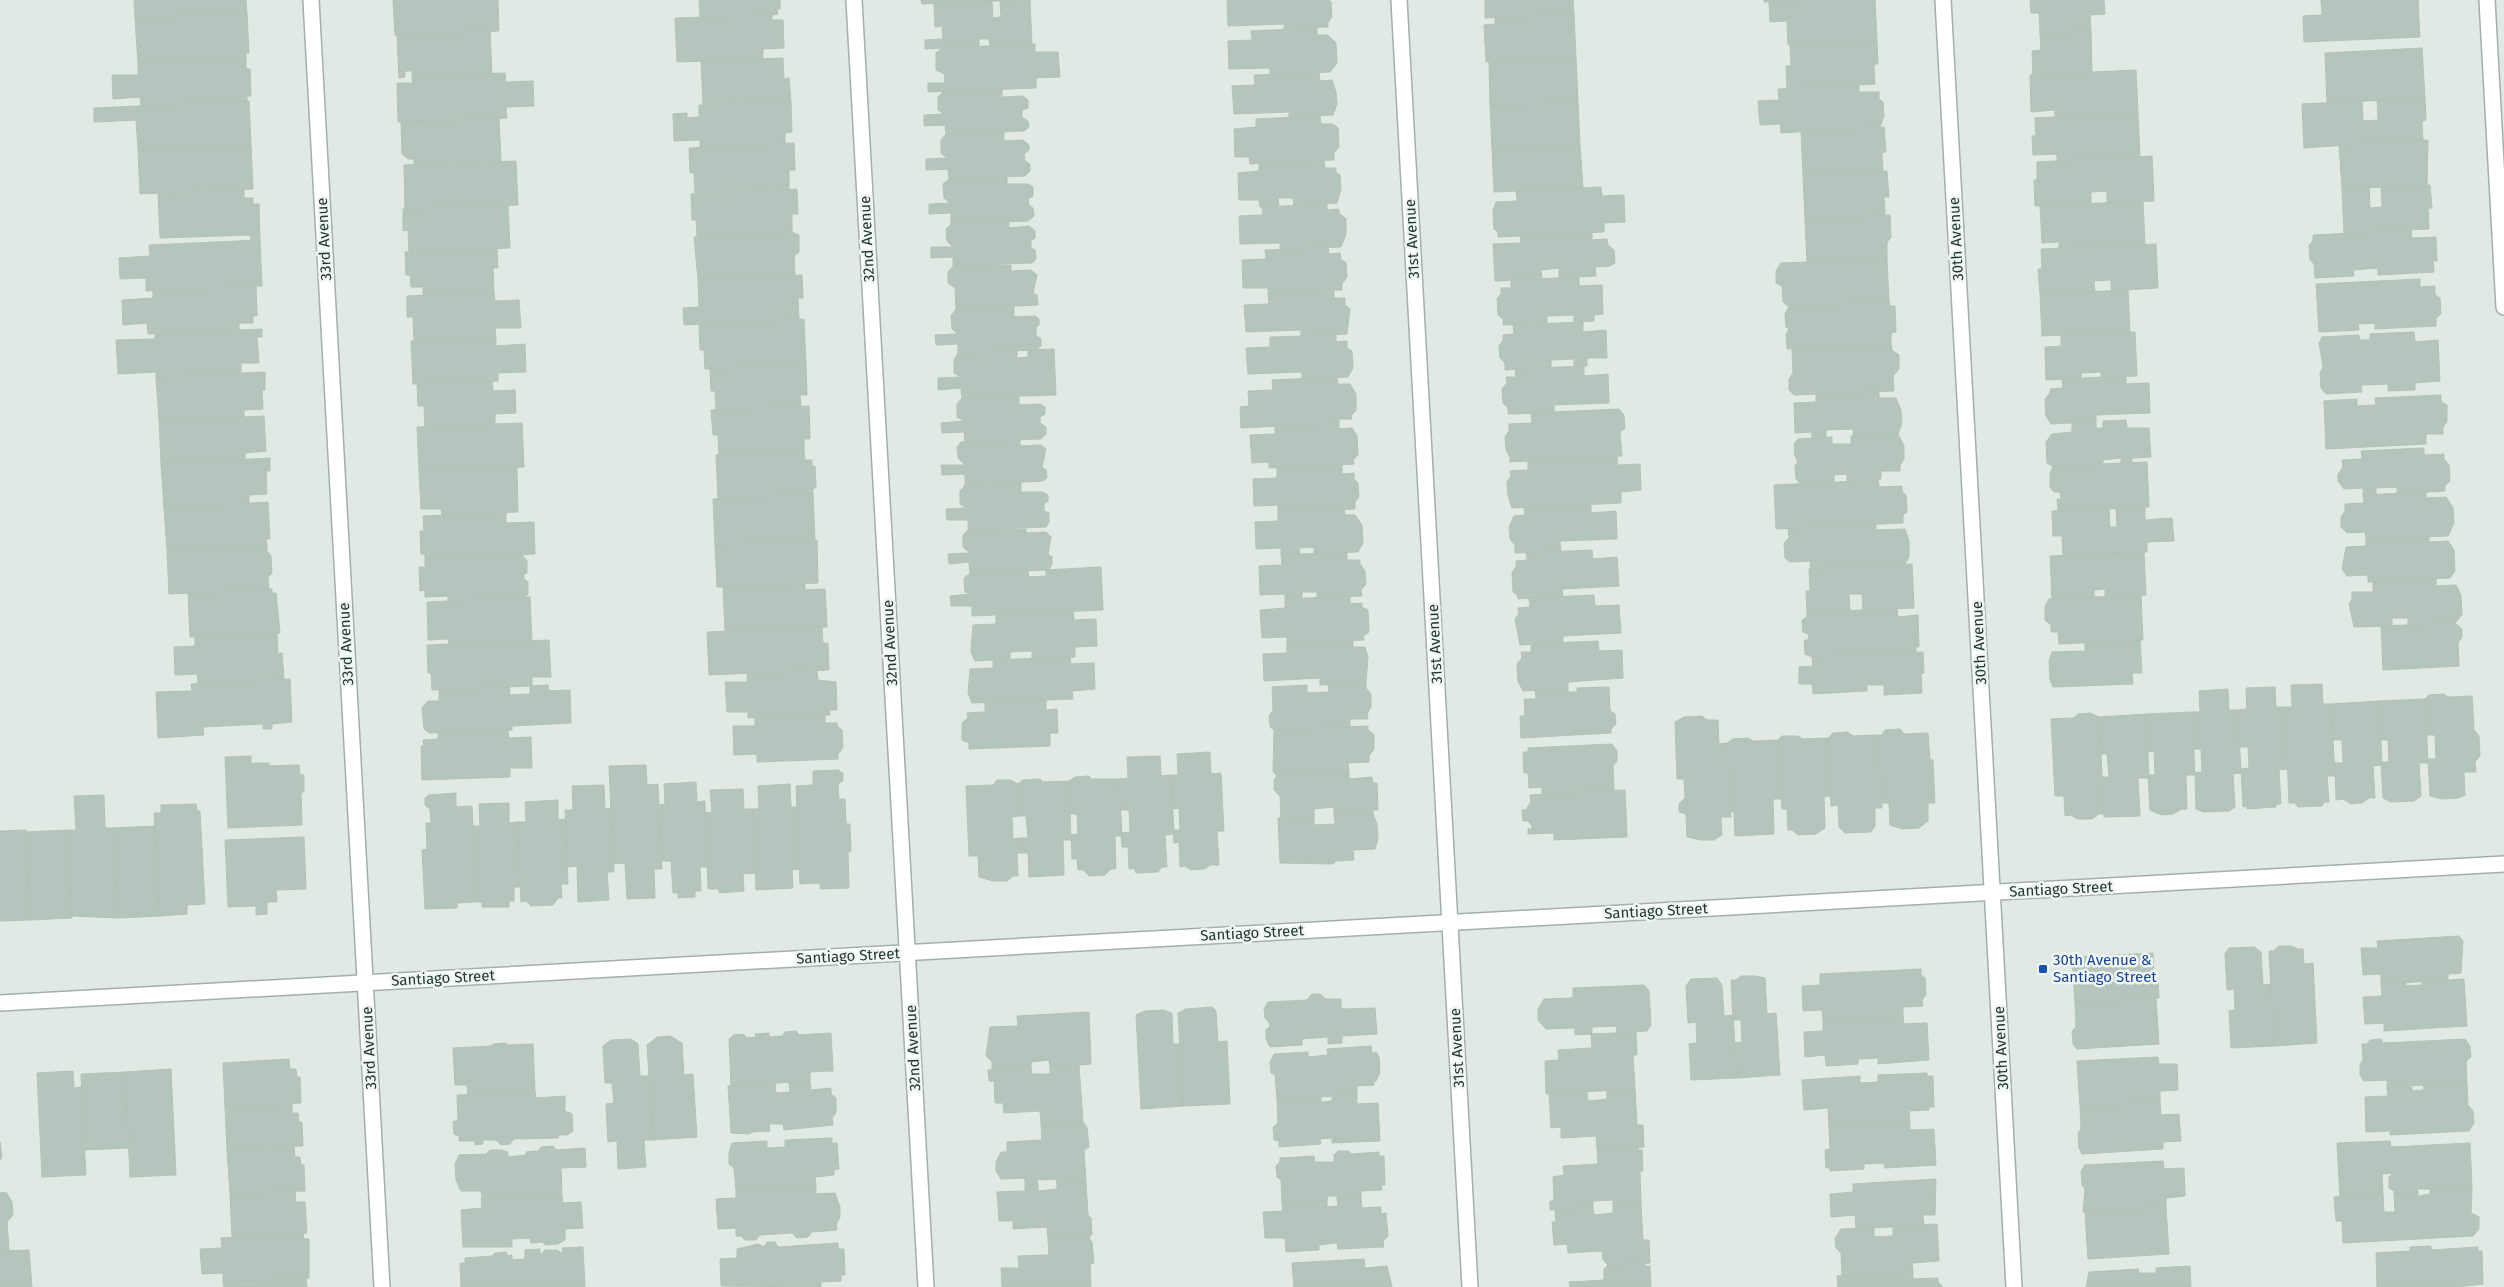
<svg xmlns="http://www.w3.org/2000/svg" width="2504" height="1287" viewBox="0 0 2504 1287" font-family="'Fira Sans',sans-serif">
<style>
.building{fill:#b5c4bc;stroke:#b3c2b9}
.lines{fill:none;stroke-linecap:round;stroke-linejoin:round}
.minor-casing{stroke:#a3b0a9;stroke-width:18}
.minor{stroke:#fff;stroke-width:15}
.transit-dot{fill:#1a4fb4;stroke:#f0f6f2;stroke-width:2}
.labels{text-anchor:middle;stroke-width:5;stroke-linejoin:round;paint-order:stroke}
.street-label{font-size:15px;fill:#22382e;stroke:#f0f6f2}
.transit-label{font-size:15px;fill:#164399;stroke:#f0f6f2;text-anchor:start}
</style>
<rect width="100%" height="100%" fill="#e0e9e3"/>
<g class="building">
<path d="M134,0H246L247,13L135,18Z"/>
<path d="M393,0H498L499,31L395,35Z"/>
<path d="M699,0H780V9H777L778,14L772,15L700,17Z"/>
<path d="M921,0H1018L922,4Z"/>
<path d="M1030,0L1032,44L990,46L989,39H979V46L925,49V40L943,39L942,26L935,27L934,4L992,1L993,18L1001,17L1000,1Z"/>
<path d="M1227,0H1329L1331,2L1332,17L1328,22V27L1284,29V24L1228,26Z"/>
<path d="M1485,0H1573L1574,14L1485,18Z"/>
<path d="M1764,0H1807L1764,2Z"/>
<path d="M1807,0H1875L1877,41L1788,45L1787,21L1770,22L1769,2Z"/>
<path d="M2030,0H2104L2105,14L2090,15L2091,31L2040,34L2039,13H2031Z"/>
<path d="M2321,0H2418L2420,37L2304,42L2303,16L2322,15Z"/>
<path d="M247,13L249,53H246V58L138,63L135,18Z"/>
<path d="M1574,14L1576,57L1486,62L1484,25L1495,24V18Z"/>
<path d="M772,15V20H783L784,48L763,49V59L677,62L675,18Z"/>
<path d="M1317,28V35H1328L1336,43L1337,63L1330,72L1270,75V68L1229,69L1228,41L1252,40L1251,31Z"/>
<path d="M490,31L492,74L412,77V71H405V77L399,78L397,35Z"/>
<path d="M2091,31L2092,72L2033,75L2032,51L2041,50L2040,34Z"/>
<path d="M1877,41L1878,64H1874L1875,84L1787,89L1786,66H1791L1790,45Z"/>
<path d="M1035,44V52H1058L1060,77L1036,78V88L928,92V83H945L944,74L936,70V53L942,48Z"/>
<path d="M2422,48L2425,98L2327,103L2325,53Z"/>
<path d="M1576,57L1578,102L1490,106L1489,62Z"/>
<path d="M246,58V69H250L251,96H247V101L141,106L140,97L113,99L112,75H138V63Z"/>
<path d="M783,58L784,79L789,78L791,101L703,104L701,61Z"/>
<path d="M2136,70L2138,113L2055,117V110L2031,112L2030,75Z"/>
<path d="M505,73L506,82L533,81L534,106L506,107L507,118L398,122L397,83H413L412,77Z"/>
<path d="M1319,73L1320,81L1332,80L1336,92L1337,104L1333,115L1289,117V112L1234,114L1232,86L1255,85L1254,75Z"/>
<path d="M1859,85V92H1879V99L1883,102L1884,116L1880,127L1781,133L1780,124L1760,125L1758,101L1779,100L1778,89Z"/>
<path d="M1002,89V97L1023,96L1028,100V108L1022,110V117L1028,121L1029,127L1024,131L946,134L945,125L924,126V115L944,114L938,110V97L943,92Z"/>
<path d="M2425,98L2426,120L2422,121L2423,140L2304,148L2302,104L2362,101L2363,121L2378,120L2377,100Z"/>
<path d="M249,101L251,145L138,150L136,120L94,122V108Z"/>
<path d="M791,101L792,132L785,133V144L700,147V140L674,141L673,114L687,113V118L699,117V105Z"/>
<path d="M1578,102L1580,145L1492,149L1490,106Z"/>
<path d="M2138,113L2140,157L2057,161V154L2033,155L2032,136H2036L2035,118Z"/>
<path d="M1320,116L1321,124H1333L1338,128L1339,147L1334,153V160L1250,164L1249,157H1235L1234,129L1256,127V119Z"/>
<path d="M499,119L501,161L414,164V159H408L402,154L401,122Z"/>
<path d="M1884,127L1886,152L1882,153L1883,171L1803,175L1801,131Z"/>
<path d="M1004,132V141L1023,140L1029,145V150L1024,154L1025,161L1030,164V171L1025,176L949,179L948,169L926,170V159L947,158L941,153V140L946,134Z"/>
<path d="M2428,140L2427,185L2342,189L2339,145Z"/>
<path d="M794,143L795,170H789V189L695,193L694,173H690L689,148Z"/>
<path d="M251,145L253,189L140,194L138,150Z"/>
<path d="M1580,145L1583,188L1494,192L1492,149Z"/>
<path d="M2152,156L2154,201L2107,203V191L2091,192V203L2035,206L2034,180H2037V162Z"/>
<path d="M516,161L518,205L405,209L404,165Z"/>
<path d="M1324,161L1325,168H1336V172L1340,175L1341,189L1337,203L1294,205L1293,198H1278L1279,206L1260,207L1259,200H1239L1238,173L1259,171V163Z"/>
<path d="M1887,171L1889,197H1884L1885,215L1805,219L1803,175Z"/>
<path d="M1007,177V184H1028L1033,187V196L1028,199L1029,205L1033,208L1034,216L1028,221L951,224V213L929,214V204L950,203L944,198L943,184L949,179Z"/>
<path d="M2430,185L2432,208H2428L2429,229L2344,233L2342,189L2369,187L2370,208L2382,207L2381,187Z"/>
<path d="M1601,187L1602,196L1624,195L1625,222L1604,223V232L1498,237V232L1494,229L1493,211L1496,202L1517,201L1516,191Z"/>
<path d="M797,189L798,214H792V232L697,236L696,220H692L691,194Z"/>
<path d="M244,190V198H253V204H259L260,240L251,241L250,235L160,238L158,194Z"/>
<path d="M2143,201L2145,244L2059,249V242L2042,243L2040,206Z"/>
<path d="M1327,204V210L1339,209V213L1346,219V234L1341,247L1280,249V243L1240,244L1239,216L1263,215L1262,207Z"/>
<path d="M508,205L510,248L409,252L408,230L403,231V209Z"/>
<path d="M1890,215L1891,238L1887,242V259L1807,262L1805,219Z"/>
<path d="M1009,221V228L1029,226L1035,231V238L1031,241V248L1035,250L1036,259L1032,263L953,266V257L931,258V247H953L947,241L946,229L951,224Z"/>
<path d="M2411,230L2412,238L2436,237L2437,261H2433L2434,272L2378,275V268L2353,270L2354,276L2315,278L2314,264L2310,260L2309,245L2313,241V235Z"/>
<path d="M792,232L799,235V252L794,256L795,276L698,280L694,237Z"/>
<path d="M1592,233V240L1607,239L1608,245L1614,250L1615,263L1610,266L1595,267L1596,276L1559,278V268L1541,270L1542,279L1495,281L1493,244L1521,243L1520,236Z"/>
<path d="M260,240L262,286L146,291V278L120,279L119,258L150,256L149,245Z"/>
<path d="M2156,244L2158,288L2111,291V280L2094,281L2095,291L2040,294L2038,269H2042L2041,249Z"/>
<path d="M1328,247L1329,254L1340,253L1341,259L1346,263L1347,277L1342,284V290L1268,293V288H1243L1242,260L1266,259L1265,250Z"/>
<path d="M497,249L498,268H493L494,293L423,296V287H411L410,275H406L405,252Z"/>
<path d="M1887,259L1889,302L1789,307L1783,302L1782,286L1776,283V271L1781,263Z"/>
<path d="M1011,265V271L1031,270L1037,275L1033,293L1037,295L1038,305L956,309L955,288L948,283V272L953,266Z"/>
<path d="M802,275L803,298H798L799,319L684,325L683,308L699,307L698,280Z"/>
<path d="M1579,277V286L1602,285L1603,314L1594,315V321L1574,322V315L1547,316V323L1503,325V319L1498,315L1497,298L1501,294V288H1511V280Z"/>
<path d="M2420,279V287L2435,286V295L2440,298L2441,314L2436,318V326L2375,329V323L2358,324L2359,330L2319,332L2316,284Z"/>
<path d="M256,286L257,316H253V323H239V330L148,334L147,323L123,325L122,300L153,298V291Z"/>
<path d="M2128,290L2130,332L2042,336L2040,294Z"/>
<path d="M1334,291V298H1345V305L1350,309L1347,334L1301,336V330L1246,332L1244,305L1269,304L1268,293Z"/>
<path d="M494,293L495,301L519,300L521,328H495L496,337L414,341L413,317H407V296Z"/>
<path d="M1889,302L1890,306H1895L1896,332L1891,333V344L1787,349L1786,335L1789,329L1786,327L1785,314L1789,307Z"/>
<path d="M1014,307V317L1035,316L1039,319V325L1036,327V335L1041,339V346L1036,350L958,353V344L936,345L935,335L958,334L952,329L951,316L956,309Z"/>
<path d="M804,319L806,365L705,369L704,350H700L699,324Z"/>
<path d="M1583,322V332L1606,330L1607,358H1587V366L1574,367V359L1551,360V367L1505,370V363L1500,358L1499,346L1503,340V335L1514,334L1513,325Z"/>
<path d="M262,329V337H257L259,363H241V373L156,377V372L118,374L116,340L155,339V334Z"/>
<path d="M2135,332L2137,376L2101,377V372L2081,373V378L2046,380L2045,347L2061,346V335Z"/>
<path d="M2414,332L2415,342L2438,340L2440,381L2415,383V390L2388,391V384L2361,385L2362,392L2326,394L2321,388L2320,373L2323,367L2319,343L2322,337L2359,335L2360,340H2370V334Z"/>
<path d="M1336,335V342L1347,341V348L1352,351L1353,368L1348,377L1302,379V372L1248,374L1246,348L1270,347V337Z"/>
<path d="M496,337V346L525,344L526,372L498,373V381L413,384L411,341Z"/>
<path d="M1891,344L1892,350L1899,355V369L1893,376L1894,391L1794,395L1789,390V379L1793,373L1792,349Z"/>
<path d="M1054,349L1056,395L962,398L961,388L938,390V378L961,377L954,373V360L958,353L1017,351V358L1028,357V350Z"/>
<path d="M806,365L807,395H800L801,406L716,410L715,391H711L710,369Z"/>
<path d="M1584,366V376L1608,374L1609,403L1554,405V413L1508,414V408L1503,403L1502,389L1507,383L1506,377H1516L1515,369Z"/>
<path d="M265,372V390H262L263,409L244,410V417L159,421L156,377Z"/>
<path d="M2126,376V384L2149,383L2150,413L2096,415V422L2072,423L2051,424L2046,416L2045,399L2050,393V389L2063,388L2062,379Z"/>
<path d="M1337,377L1338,384H1350L1356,394V410L1351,416L1352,419H1339V423L1241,428L1240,407L1249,406L1248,391L1273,390L1272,380Z"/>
<path d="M492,381L493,391L515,390L516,413L495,414V424L425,427L424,406H418L417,384Z"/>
<path d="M1879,391V398H1896L1901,410L1902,423L1898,434L1853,436V429L1826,430V437L1812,438V432L1795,433L1794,403L1816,402V395Z"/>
<path d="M2441,395V402L2447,405V422L2443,427V434H2426V444L2326,449L2324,401L2357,399V406L2376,405L2375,398Z"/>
<path d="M1019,396V405L1040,404L1045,407V414L1040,417V423L1046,427V434L1041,439L965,442L964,432L942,433L941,423L964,421L957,417V404L962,398Z"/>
<path d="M809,406L810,439H804V451L719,455L718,435H713L711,410Z"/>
<path d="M1619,409L1624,415L1625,428L1620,432L1622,456L1510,462V457L1506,450L1505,437L1509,431V424L1532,423L1531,413Z"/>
<path d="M264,416L266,451L245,453V460L161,464L159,421Z"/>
<path d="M2126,420L2127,428H2149L2151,457L2132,458V463L2121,464V458L2103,460V464L2053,466L2047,463L2046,442L2052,434L2072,432V423L2096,422V428H2103V421Z"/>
<path d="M522,423L524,467L419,472L417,427Z"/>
<path d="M1339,423V429L1352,428L1357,436L1358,455L1353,460L1354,464L1269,468V462L1252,463L1250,435L1275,434V427Z"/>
<path d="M1898,434L1904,446V459L1900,465V471H1881V479L1847,481V474L1834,475V482L1800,483L1796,479L1795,466L1798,462L1795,456L1794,444L1798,439L1832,437V444H1851V436Z"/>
<path d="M1020,440V446L1041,445L1046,449L1042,467L1046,470L1047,478L1043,481L965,485V474L942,475L941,465H965L958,458L957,447L961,442Z"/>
<path d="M2424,448V455L2444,454V459L2449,465L2450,481L2445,486V491L2397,494V487L2376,488V494L2363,495V488L2344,489L2338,481V474L2343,467L2342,460L2362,459L2361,451Z"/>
<path d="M804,451L805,460H812V466H815L816,488H813V494L718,499L716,455Z"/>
<path d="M1617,457L1618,465L1640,464L1641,490L1621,492V503L1512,508L1508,496L1507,482L1511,476L1510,471L1528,470V460Z"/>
<path d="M270,458V471H266L267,494L249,495V503L164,508L161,464Z"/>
<path d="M2147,462L2149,507L2058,511L2057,499H2061L2060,492H2054L2050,487V474L2053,466Z"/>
<path d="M1342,465V474L1354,473V479L1358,483L1359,497L1355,502V509L1278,512V505L1254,506L1253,479L1277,478V467Z"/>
<path d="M517,468L518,512L442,515L441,509H421L419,472Z"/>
<path d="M1878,480L1879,487L1902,486V492L1906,495L1907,512L1903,515V523L1776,529L1774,485Z"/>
<path d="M1021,483V492H1043L1048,495V501L1044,504V511L1049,513V522L1046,527L968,530V520H947L946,509L966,508L960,504V491L965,485Z"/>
<path d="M2426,492V498L2446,497L2453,508L2454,523L2448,536L2366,539L2365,532L2347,533L2341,527V517L2345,511V504L2364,503L2363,495Z"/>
<path d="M813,494L815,540L715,545L713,499Z"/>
<path d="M268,502L270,539H266L267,545L167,550L164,508Z"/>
<path d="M1591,504V513L1616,511L1617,539L1560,541L1561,551L1515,553V545L1510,539L1509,527L1514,516L1525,515L1524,508Z"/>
<path d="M2145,507V520L2172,518L2174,541L2147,542V552L2063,555L2062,536H2053L2052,511L2109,509L2110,527H2117L2116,509Z"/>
<path d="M1344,509L1345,515H1355L1362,525L1363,543L1358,552L1314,553V547L1299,548L1300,554L1281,555V548L1256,549L1255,522L1278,521V512Z"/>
<path d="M506,513V523L534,522L535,554L425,559V554H421L420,531H424L423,516Z"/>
<path d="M1876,524V530L1905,529L1909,541V557L1905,564L1811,569L1810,561L1790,562L1785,558L1784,543L1789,538L1788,529Z"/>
<path d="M1026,529V533L1046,532L1051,537L1048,554L1052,557V565L1048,570L970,573L969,562L949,564L948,554L970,553L963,547V535L968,530Z"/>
<path d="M2429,536V542L2448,541L2454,550L2455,571L2450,578L2368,582V575L2347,576L2342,569L2346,547L2366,546V539Z"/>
<path d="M817,540L818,583L717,587L715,545Z"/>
<path d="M267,545V551L271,556L272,573L268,577L269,590L169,594L167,550Z"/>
<path d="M1592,550L1593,559L1617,557L1619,586L1562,589L1563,596L1518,599V596L1513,592L1512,572L1516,567V561L1527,560L1526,553Z"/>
<path d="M1347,552V560H1360V564L1365,571L1366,584L1361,590L1362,596L1317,598V592H1302V599H1285V594L1260,595L1259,566L1282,565L1281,555Z"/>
<path d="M2144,552L2146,595L2105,597V589L2094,590V597L2052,599L2050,556Z"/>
<path d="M522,555L527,561V573L524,574V579L528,582V594L524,598L448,601V596L425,597V590L420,591L419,567H425V559Z"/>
<path d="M1912,564L1914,608L1863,610L1862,594H1849L1850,610L1807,613L1806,591H1810L1809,569Z"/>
<path d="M1101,567L1103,610L972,616V606H951L950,596L971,594L965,592L964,578L970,573L1028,571L1029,577L1046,576V570Z"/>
<path d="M2436,579V586L2456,585L2461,595L2462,615L2455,623L2408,625V618H2392V626L2354,627L2349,604L2352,599V592H2373V582Z"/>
<path d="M805,584V590L825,589L827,627L725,631L723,587Z"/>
<path d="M272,589V593H276L280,633L190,637L188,594Z"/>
<path d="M1594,595L1595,606L1619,605L1621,633L1563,636V642L1520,645L1515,619L1519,614L1518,608L1530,607L1529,598Z"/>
<path d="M2141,595L2143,640L2059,644L2058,632H2051V625L2045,620V606L2049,599Z"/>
<path d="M1350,596V604L1362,603V607L1368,610L1369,632L1363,636L1364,640L1287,643V637L1262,638L1260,610L1285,608V599Z"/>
<path d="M530,597L532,641L449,644L448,639L428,640L427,602Z"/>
<path d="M1897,608L1898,617L1918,615L1919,647H1916V652L1812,657L1805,654L1804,641L1809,639L1808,634L1803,632L1802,620L1807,617V613Z"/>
<path d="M1073,611L1074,620L1096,619L1097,646L1075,647V657L1032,659V651L1010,652V659L975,661L971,652L973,625L996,624V615Z"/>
<path d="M2455,623L2462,629V637L2458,643L2459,666L2383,670L2381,626Z"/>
<path d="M822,627L823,643H828L829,670L709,675L707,632Z"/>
<path d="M277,633L278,654L282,653L284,679L198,683L197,674L175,675L174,647L195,646V637Z"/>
<path d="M549,640L551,677H532V686L432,690L431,673H428L427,645Z"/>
<path d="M2140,640L2142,673H2132L2133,684L2053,687L2050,680L2049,661L2052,652L2085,651V643Z"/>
<path d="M1353,641V647H1365L1368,657L1366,683L1320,685V678L1264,681L1263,654L1287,653V643Z"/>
<path d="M1598,641L1599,651L1622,650L1623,678L1568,682V689L1523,691L1518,681L1517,664L1522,658L1521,652H1531V644Z"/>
<path d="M1923,652L1924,673H1921L1922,693L1884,695V685H1867V691L1813,694L1812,684H1799V667L1813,666L1812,657Z"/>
<path d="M1070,657L1071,664L1094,663L1095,689L1072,691L1073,699L972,703L968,693L970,669L993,668V660Z"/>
<path d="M817,671L818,680L836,682L837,710H829L830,715L748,718V712H727L725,682H747V674Z"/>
<path d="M290,679L292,722L272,724V729H263V724L203,727L204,735L158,738L156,692L192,691L191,684L198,683Z"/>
<path d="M1366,683V688L1371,694V707L1367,714L1368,719H1350V727L1274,730L1270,727L1269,716L1273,710L1272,687L1307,685V693L1329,692L1328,685Z"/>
<path d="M2322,684L2323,704H2331L2335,776H2327L2329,802H2324L2322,806L2298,807L2295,803H2289L2285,707H2292L2291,685Z"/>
<path d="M548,685L549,691L570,690L571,723L512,726V730L429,733L424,729L422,708L428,701H439V690L509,687L510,695L530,694V686Z"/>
<path d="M1609,687L1610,711L1615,714L1616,724L1611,729V733L1521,738L1520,716H1525L1524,699H1536L1535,690L1568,689V692H1577V688Z"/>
<path d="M2275,687L2276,707H2285L2288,769L2279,770L2281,804H2276V807L2247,809V806L2243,807L2241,769L2249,768L2248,747H2240L2238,710L2247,709L2246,688Z"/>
<path d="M2228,689L2229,710H2238L2241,773L2233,774L2235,807L2229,811L2204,812L2196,809L2195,773L2202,772L2201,749H2193L2192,712H2200L2199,691Z"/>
<path d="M2444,694L2448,697L2472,696L2474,730L2479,736L2480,756L2475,762L2476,772H2464L2465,795L2458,798L2441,799L2430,796L2428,759H2436L2435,735H2427L2425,699L2429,695Z"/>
<path d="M2425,699L2428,763H2419L2421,796L2414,801L2391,802L2383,798L2381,762H2389L2388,740H2380L2379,701Z"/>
<path d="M1046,700V710L1057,709L1058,733H1050V746L969,749V743L962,740V723L968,718L967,713L985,712V702Z"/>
<path d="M2379,701L2382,765L2373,766L2375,798H2369L2362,803L2351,804L2343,799L2336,800L2335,763H2343L2342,740H2333L2331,704Z"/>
<path d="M2192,712L2195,775H2186L2187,809H2182L2173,814L2162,815L2150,810L2148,775H2155L2154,751L2147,752L2146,714Z"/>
<path d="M2090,713L2099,717L2104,814H2099L2092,819H2077L2071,815L2065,816L2064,796H2055L2051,719L2074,718L2078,714Z"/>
<path d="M2146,714L2149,778H2138L2140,816L2104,817L2102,777H2109L2107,754H2101L2099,717Z"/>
<path d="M825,715V723H837V726L842,730L843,748L838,754V759L757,762V754L734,755L733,726H755V718Z"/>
<path d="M1702,716L1707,720H1718L1719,744L1727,743L1731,817H1721L1722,835L1714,840H1701L1687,837L1686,814L1679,812V804L1685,798L1684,779H1677L1675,722L1684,717Z"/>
<path d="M1368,726V730L1374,735V749L1369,756V762L1348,763L1349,773L1277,776L1273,772L1274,730Z"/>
<path d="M1900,729L1904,734L1928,733L1930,760H1933L1935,803H1928V821L1919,828L1902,829L1890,825L1889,803H1881L1878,735H1882L1885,730Z"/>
<path d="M508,730L509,738L531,737L532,768H510V777L422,780L421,746H424L423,740L438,739V733Z"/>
<path d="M1848,732L1853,736L1878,735L1882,808H1875V826L1871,832L1845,833L1839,827L1838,805L1831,806L1828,738L1833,733Z"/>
<path d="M1782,736H1798L1802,739L1828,738L1831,796L1824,797L1825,828L1816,834L1798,835L1792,830H1788L1787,809H1782L1778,740Z"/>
<path d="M1748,738L1753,741L1778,740L1781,799H1773L1774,834L1735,836L1734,812H1731L1727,743L1733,739Z"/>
<path d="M1612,744L1617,751V761L1613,766L1614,790L1542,794V787L1529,788L1528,773H1524L1523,752H1528V748Z"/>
<path d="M1210,752L1211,774L1221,773L1224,831H1217L1219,865H1210L1205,869L1191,870L1185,866L1180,867L1179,842L1174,843L1173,830H1180L1179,808L1173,809L1171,775H1178L1177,754Z"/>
<path d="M251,756V763H269V766L299,765L300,775H304V792H301L302,825L228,828L225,757Z"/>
<path d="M1160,756L1161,776L1171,775L1174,834L1165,835L1167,867H1162L1158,872L1136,873L1134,868L1129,869L1128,847H1122L1121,833L1130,832L1129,810H1121L1119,779L1128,778L1127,757Z"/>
<path d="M646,765L647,785L658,784L662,869H654L655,898L627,899L625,863L613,864L609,766Z"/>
<path d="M838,770L843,773V781L838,784L839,799H845L846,824H850L851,851L848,852L849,888L820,889V883L800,884L796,786L813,785V771Z"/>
<path d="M1349,773V779L1372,777L1373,783H1377L1378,810H1373V814L1334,816V807L1314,809V817L1281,818L1280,796L1274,790V780L1277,776Z"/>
<path d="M1089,776L1091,779H1119L1122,836H1115L1116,869H1111L1105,875L1089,876L1083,870H1078L1077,859H1072L1071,835L1078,834L1077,814H1070L1069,781L1075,777Z"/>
<path d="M1040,779L1043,782L1069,781L1071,840H1063L1064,875L1029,877L1028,853H1021L1020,838H1028L1026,816H1019L1018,784L1023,780Z"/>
<path d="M997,780H1011L1018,784L1019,816L1012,817L1013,839L1020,838L1021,853H1017L1018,876H1013L1007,881H993L979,877L978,856H969L966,786L993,785Z"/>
<path d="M696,782L697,802L705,801L707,867H700L701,891H695V897L678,898V893H673L671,861H662L659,805L665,804L664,784Z"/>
<path d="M790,784L791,807H797L799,869L792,870L793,888L756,890L753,809H759L758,786Z"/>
<path d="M604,785L605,809L611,808L614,872H607L609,900L578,902L577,866L568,867L565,810H573L572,786Z"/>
<path d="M743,789L744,809H753L755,873L743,874L744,891L719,893V889H708L705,813L712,812L710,790Z"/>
<path d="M1625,790L1627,837L1554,840V833L1528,834V829H1532V826L1528,821H1523L1522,810H1526L1531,801L1530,795Z"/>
<path d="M456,793V807L472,806L476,902L457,903V908L425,909L422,850L427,849L426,823H431L430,809L425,805V798L429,795Z"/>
<path d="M104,795L105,828H113L118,918L72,916L68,830H76L74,796Z"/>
<path d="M558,800V820L566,819L568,884H561L562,898H558L553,905L531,906L526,901L521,902L518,822H526L525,802Z"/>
<path d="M509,803V823L518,822L520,887H514V901H509V907H482V902H476L472,826H480L479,804Z"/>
<path d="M196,804L197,811H200L205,904L187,905V914L160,916L154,813H161V805Z"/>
<path d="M1373,814L1377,824L1378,839L1375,849L1353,850L1354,860L1336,861L1333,864L1280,863L1278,818L1314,817V825L1335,824L1334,816Z"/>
<path d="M155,826L160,916L118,918L113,828Z"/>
<path d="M26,830L30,920L0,921V831Z"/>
<path d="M68,830L72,918L30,920L26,832Z"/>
<path d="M304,837L306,889L276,890L277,902H267V914L256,915V906L228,907L225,840Z"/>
<path d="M2459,936L2463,941L2461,973L2448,974V980L2381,984V974L2363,975L2361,948H2378L2377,941Z"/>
<path d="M2279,946H2291L2298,949H2303L2304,964L2313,963L2317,1043L2274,1046L2269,951H2273Z"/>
<path d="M2254,947L2261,952L2263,985L2271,984L2274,1046L2231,1048L2229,1011L2235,1010L2234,989L2227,990L2225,954L2229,948Z"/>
<path d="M2153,953L2154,978H2158L2159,998L2075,1003L2072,957Z"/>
<path d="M1921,969V975L1925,978L1926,995L1922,1000L1923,1006L1903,1007V1016L1823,1020L1822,1010L1803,1011L1802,986L1820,985V974Z"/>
<path d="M1741,976H1755L1765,978L1767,1014L1776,1013L1780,1075L1737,1078L1735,1043L1742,1042L1741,1020H1733L1731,980H1736Z"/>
<path d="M1717,978L1722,985L1724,1016L1733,1015L1737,1078L1691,1080L1689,1044L1697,1043L1696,1022L1688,1023L1686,986L1691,979Z"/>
<path d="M2464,979L2467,1026L2384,1031V1023L2365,1024L2363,997L2382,996L2381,984L2406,983V986L2422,985V982Z"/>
<path d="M1644,985L1649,991L1651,1025L1647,1031L1617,1033L1616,1026L1592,1027V1034L1575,1035V1028L1546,1029L1538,1020V1009L1544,999L1573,998V988Z"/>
<path d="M1312,994H1320L1326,999H1341V1009L1375,1008L1377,1034L1342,1036V1043L1328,1044V1037L1302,1039V1045L1270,1047L1266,1039V1030L1270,1026L1269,1022L1265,1018L1264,1009L1268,1002L1307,1000Z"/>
<path d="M2156,998L2159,1044L2077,1049L2073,1044L2072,1031L2076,1027L2075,1003Z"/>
<path d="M1212,1007L1216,1011L1218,1042L1227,1041L1230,1104L1183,1106L1178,1013L1186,1009Z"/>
<path d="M1163,1010L1172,1013L1173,1044H1180L1183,1106L1141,1109L1136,1015L1145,1011Z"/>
<path d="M1089,1012L1091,1064L1050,1067L1049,1060L1031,1062V1067L992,1069V1062L986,1056L990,1027L1018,1026L1017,1016Z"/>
<path d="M1903,1016L1904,1024L1927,1023L1929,1060L1878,1064V1058L1858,1059V1064L1826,1066L1825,1055L1805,1057L1804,1032L1823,1031V1020Z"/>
<path d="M796,1031L799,1035L831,1033L833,1071L810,1072V1081L731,1086L729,1039L734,1035L743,1034L747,1038L756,1037L755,1034L769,1033V1037L782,1036L785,1032Z"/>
<path d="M1636,1032L1637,1055H1633L1635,1089L1546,1094L1545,1061L1559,1060L1558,1050L1592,1048L1591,1034Z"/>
<path d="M670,1036L682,1043L684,1075L693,1074L697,1137L653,1140L647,1045L657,1037Z"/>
<path d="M631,1039L638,1044L640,1076H649L653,1140H644L646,1167L618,1169L617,1141L608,1142L606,1104L614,1103L612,1083H605L603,1046L611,1040Z"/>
<path d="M2381,1039L2383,1043L2465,1039L2470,1046L2471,1057L2466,1062L2467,1084L2424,1087L2422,1085L2387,1088V1080L2364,1081L2360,1075V1064L2363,1060L2362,1044H2367L2370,1040Z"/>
<path d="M505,1043L508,1045L533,1044L535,1091L468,1095L467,1085H455L453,1048L491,1046L494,1044Z"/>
<path d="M1371,1046L1372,1053L1376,1052L1379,1057L1380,1073L1376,1081H1374V1085L1357,1086V1095L1277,1099L1275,1075L1271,1073L1270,1062L1274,1054L1308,1052V1057L1328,1055L1327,1049Z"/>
<path d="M2158,1057L2159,1064H2177L2178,1090L2160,1091V1102L2080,1107L2077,1061Z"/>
<path d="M289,1059L290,1069H296L297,1077H300L301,1103L225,1107L223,1063Z"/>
<path d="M1079,1065L1083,1122L1041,1125L1040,1111L1004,1113L1003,1103H995L994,1081H989L988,1070L1031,1067L1032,1074H1050V1067Z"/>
<path d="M171,1069L176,1175L130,1177L125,1072Z"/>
<path d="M73,1071L74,1088L81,1087L86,1175L42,1177L37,1073Z"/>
<path d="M125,1072L129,1148L84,1150L81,1074Z"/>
<path d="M1927,1073V1076H1933L1934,1107H1929V1110L1909,1111L1910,1124L1829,1128L1828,1108L1804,1110L1802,1080L1860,1076V1083L1878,1082V1075Z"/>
<path d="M810,1081L811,1090L831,1088V1094L836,1098V1113L832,1118L833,1125L784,1130L783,1124H769L770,1131L753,1132L749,1134L731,1133L728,1086L775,1083L776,1093L790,1092L789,1083Z"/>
<path d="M2467,1084L2468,1105L2473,1111L2474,1123L2469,1131L2390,1135V1131L2366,1132L2365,1097L2388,1096L2387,1088L2412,1087V1091L2424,1090V1087Z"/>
<path d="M1635,1089L1637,1125H1643L1644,1147L1597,1149L1596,1136L1561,1138V1127L1551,1128L1549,1094L1587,1092L1588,1101L1607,1099V1090Z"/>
<path d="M535,1091L536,1098L565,1096V1111L572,1114L573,1131L567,1135H559L558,1138L514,1139L510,1144L501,1145L496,1140H483V1144L475,1145V1141H459V1136L454,1134L453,1122L458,1120L457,1095Z"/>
<path d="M1357,1095V1104L1378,1103L1380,1141L1332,1143V1138L1320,1139L1321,1144L1279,1147V1141L1274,1140L1273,1127L1278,1123L1277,1099L1321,1097V1102L1332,1101V1096Z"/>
<path d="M2160,1102L2161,1115L2179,1114L2181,1141L2163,1142V1149L2082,1154L2079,1148L2078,1133L2081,1129L2080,1107Z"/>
<path d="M292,1104V1113H298L299,1122H302L303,1146L227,1150L225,1107Z"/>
<path d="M1083,1122L1087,1127L1089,1147L1084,1150L1086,1182L1057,1184L1056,1179L1037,1180L1038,1185H1025V1178L1001,1179L996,1171V1162L1001,1152H1007V1142L1042,1140L1041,1125Z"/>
<path d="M1910,1124V1130L1934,1129L1936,1165L1885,1168L1884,1163L1864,1164V1169L1830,1171V1168H1826L1825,1150L1830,1149L1829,1128Z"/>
<path d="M832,1138V1143H837L839,1169L834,1170V1175L815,1177L816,1185L736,1190L734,1168L729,1164V1152L732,1143L767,1141V1148L785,1147V1140Z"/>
<path d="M2390,1141L2391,1147L2470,1143L2472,1189L2430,1192V1189H2417L2418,1192L2394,1194V1191L2389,1188V1177L2393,1173L2382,1174L2383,1194L2340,1197L2337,1143Z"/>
<path d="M0,1142L2,1157L0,1160Z"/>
<path d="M553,1146L556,1150L585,1148L586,1167L561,1168L562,1196L482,1199L481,1191H461L456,1180L455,1164L459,1155L486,1154L490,1150H501L508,1152V1157L526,1155V1152L538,1151L541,1147Z"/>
<path d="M294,1147L295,1157H300L301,1165H304L305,1191L230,1194L227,1150Z"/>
<path d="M1638,1147V1150H1642L1643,1171H1640L1641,1205L1613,1206V1200L1593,1201V1207L1550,1210V1201H1554L1553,1177L1564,1175L1563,1166L1598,1164L1597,1149Z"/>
<path d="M1338,1151H1348L1352,1154L1379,1152V1156H1384L1385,1185H1381L1382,1190L1361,1191V1199L1337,1200V1196H1328L1327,1201L1282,1203L1281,1180L1277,1177L1276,1166L1280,1162V1158L1314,1156L1315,1162H1334V1155Z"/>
<path d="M2163,1161L2164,1169L2184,1168L2185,1196L2166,1198V1207L2083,1212L2085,1189L2082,1185L2081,1171L2085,1165Z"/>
<path d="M1936,1179L1935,1215H1923L1924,1225L1856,1229L1855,1215L1831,1217L1830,1194L1853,1192V1184Z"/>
<path d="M1086,1182L1088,1215L1091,1218L1092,1234L1089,1238L1048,1240L1047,1227L1013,1229V1221H999L997,1192L1025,1191V1185H1038V1191L1057,1189V1184Z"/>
<path d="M816,1185V1194L835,1193L840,1207V1217L836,1225L837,1230L812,1232L808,1237L797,1238L792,1233L760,1235L756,1240H745L741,1236H736V1228L718,1229L716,1199L736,1198V1190Z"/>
<path d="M2472,1189L2471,1213L2479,1217V1229L2473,1236L2343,1243L2342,1221H2336L2334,1197L2383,1194L2384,1212H2395L2394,1194L2418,1192V1196L2430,1194V1192Z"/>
<path d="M295,1191L296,1202H305L307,1233L232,1237L230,1194Z"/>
<path d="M6,1192L12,1202L13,1215L7,1222L9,1250L0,1251V1193Z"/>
<path d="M562,1196L563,1203L581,1202L583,1228L565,1229V1240L558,1244L546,1245L542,1242L531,1243L530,1238L512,1239V1247H463L461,1210L482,1208L481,1199Z"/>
<path d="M1361,1199L1362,1208L1381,1207V1214L1386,1213L1388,1236L1383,1241L1384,1247L1338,1249L1337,1243L1319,1245V1250L1286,1252L1285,1238H1265L1263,1212L1283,1211L1282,1203L1327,1201V1207L1338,1206L1337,1200Z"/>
<path d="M1641,1205L1643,1240H1649L1650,1263L1608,1265L1603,1260L1602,1251L1568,1253L1567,1244L1554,1245L1552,1222H1556L1555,1210L1593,1207L1594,1215L1613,1213V1206Z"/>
<path d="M2166,1207L2169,1254L2088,1259L2085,1212Z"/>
<path d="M1937,1224L1939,1261L1912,1263L1913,1272L1842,1275L1841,1253L1836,1248L1835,1238L1841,1229L1874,1228V1237L1893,1236V1226Z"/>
<path d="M303,1233L304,1239H309V1278L223,1282V1273L202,1274L200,1249L222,1248L221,1238Z"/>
<path d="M1089,1238L1092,1242L1094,1263L1090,1264L1091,1287H1002L1001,1268H1019L1018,1256L1049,1255L1048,1240Z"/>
<path d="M767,1242H775L778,1247L838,1243V1249H844L845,1275H841V1281L821,1282V1287L721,1286L720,1259L737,1258V1249L758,1244L764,1247Z"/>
<path d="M2431,1246V1250L2478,1247V1251H2482L2483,1284L2458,1287H2377L2376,1253L2410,1251V1247Z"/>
<path d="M583,1247L585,1287H461L460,1263H465V1258L492,1256L495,1253L506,1252L508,1256L512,1255V1260L525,1259V1250L540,1249V1255L545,1250H557L563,1254L562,1248Z"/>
<path d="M29,1250L32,1287H0V1251Z"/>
<path d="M1364,1259L1365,1268L1387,1266L1392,1287H1294L1292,1263Z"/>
<path d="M1645,1263V1266H1650L1651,1287H1570L1569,1282L1604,1280V1269L1608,1265Z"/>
<path d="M2190,1266L2191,1287H2086L2089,1272L2138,1269L2139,1273H2156V1268Z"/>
<path d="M1913,1272V1279L1938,1278V1282L1943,1287H1838L1837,1276Z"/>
<path d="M306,1278L307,1287H224L223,1282Z"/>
</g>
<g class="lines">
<g class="minor-casing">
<g id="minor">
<path d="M311,0L382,1287"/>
<path d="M854,0L926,1287"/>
<path d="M1399,0L1470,1287"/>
<path d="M1943,0L2014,1287"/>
<path d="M2487,0L2504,307"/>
<path d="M0,1003L2504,864"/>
</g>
</g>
<use href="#minor" class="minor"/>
</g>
<rect class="transit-dot" x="2038" y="964" width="10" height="10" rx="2.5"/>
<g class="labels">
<g class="street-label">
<text transform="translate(324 239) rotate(-93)" y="5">33rd Avenue</text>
<text transform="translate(867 239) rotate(-93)" y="5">32nd Avenue</text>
<text transform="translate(1412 239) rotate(-93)" y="5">31st Avenue</text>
<text transform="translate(1956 239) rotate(-93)" y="5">30th Avenue</text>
<text transform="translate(890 643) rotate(-93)" y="5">32nd Avenue</text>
<text transform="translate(1979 643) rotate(-93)" y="5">30th Avenue</text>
<text transform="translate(346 644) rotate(-93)" y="5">33rd Avenue</text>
<text transform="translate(1435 644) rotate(-93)" y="5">31st Avenue</text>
<text transform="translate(2061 889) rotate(-3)" y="5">Santiago Street</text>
<text transform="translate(1656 911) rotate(-3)" y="5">Santiago Street</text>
<text transform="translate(1252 933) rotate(-3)" y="5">Santiago Street</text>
<text transform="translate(848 956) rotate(-3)" y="5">Santiago Street</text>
<text transform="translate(443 978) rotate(-3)" y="5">Santiago Street</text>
<text transform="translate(369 1048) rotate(-93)" y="5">33rd Avenue</text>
<text transform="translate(913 1048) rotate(-93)" y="5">32nd Avenue</text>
<text transform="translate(1457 1048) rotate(-93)" y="5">31st Avenue</text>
<text transform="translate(2001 1048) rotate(-93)" y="5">30th Avenue</text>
</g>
<g class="transit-label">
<text x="2053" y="965">30th Avenue &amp;<tspan x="2053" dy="17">Santiago Street</tspan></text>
</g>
</g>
</svg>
